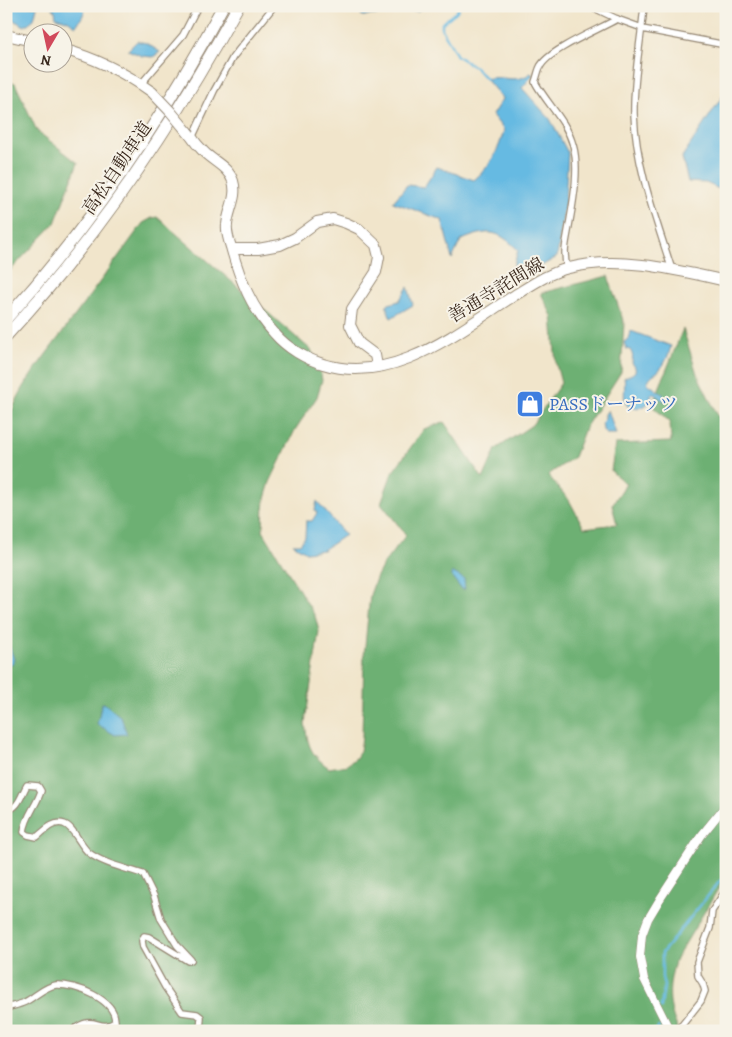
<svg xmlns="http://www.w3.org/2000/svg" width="732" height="1037" viewBox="0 0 732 1037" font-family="Alegreya,'Noto Serif JP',serif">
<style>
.forest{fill:#6db073;stroke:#546d48}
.water{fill:#66bae2;stroke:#507280}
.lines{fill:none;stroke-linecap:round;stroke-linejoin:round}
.stream{stroke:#66bae2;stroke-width:2.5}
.minor-casing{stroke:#968874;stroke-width:8}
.tertiary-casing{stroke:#968874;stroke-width:9}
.primary-casing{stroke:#968874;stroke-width:12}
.motorway-casing{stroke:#968874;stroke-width:13}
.minor{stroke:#fff;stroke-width:5.5}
.tertiary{stroke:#fff;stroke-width:8}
.primary{stroke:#fff;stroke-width:10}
.motorway{stroke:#fff;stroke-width:11}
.primary-bridge-casing{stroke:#968874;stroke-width:12;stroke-linecap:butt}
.primary-bridge{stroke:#fff;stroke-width:10}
.labels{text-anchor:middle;stroke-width:4;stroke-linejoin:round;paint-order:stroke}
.street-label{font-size:18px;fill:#3b2a1e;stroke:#f7f3e8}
.shop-label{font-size:18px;fill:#366cbe;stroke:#f7f3e8;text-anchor:start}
</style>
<rect width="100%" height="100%" fill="#f7f3e8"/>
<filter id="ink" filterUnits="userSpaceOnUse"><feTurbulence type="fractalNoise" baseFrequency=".02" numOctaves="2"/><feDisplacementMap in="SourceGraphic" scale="10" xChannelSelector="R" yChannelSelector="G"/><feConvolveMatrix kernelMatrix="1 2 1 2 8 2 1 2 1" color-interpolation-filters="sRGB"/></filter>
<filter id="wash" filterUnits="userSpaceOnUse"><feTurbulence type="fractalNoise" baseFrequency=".0096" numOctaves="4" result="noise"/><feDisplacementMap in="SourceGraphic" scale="20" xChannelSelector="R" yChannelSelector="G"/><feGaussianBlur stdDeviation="1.12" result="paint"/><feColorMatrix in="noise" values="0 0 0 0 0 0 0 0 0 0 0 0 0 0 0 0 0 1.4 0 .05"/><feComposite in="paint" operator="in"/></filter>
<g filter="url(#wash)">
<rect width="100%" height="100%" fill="#f1e5cb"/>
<g class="forest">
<path d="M6,81L15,83L37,131L78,163L55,223L6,275Z"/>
<path d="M157,217L311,350L319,365L322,380L317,397L295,430L270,482L264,502L263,531L315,616L319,631L305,723C308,746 310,754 329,768L347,765L356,758L360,751L362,737L364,656L370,595L376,578L384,563L406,535L381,503L392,473L424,429L444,422L483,479L496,449L532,425L561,383L556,364L552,316L541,293L608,276L624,323L621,372L585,428L574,457L548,475L569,500L584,528L617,524L612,505L626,484L611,471L615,444L671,442L670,422L652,406L683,329L697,374L723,426L726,425V555L717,570H726V876L676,959C667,985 667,1007 679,1031H6V655C12,628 10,599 6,572V430C15,390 44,358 68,325C93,291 118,257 143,223L152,218Z"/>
</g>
<g class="water">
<path d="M6,6H37V7L34,19L25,26L15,21L6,14Z"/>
<path d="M54,6H82L85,10L82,17L76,26L67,20L56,17L55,11L52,7Z"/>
<path d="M368,6H433L420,9L418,11L408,10L407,12L362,16L361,14Z"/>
<path d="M137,41L146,43L160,52L153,57L142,56L128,50Z"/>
<path d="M531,73L533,75L522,88L550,119L568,153L565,202L557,257L520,278L512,272L518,250C496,228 488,230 461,240L452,259L442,220L393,202L407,185L424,187L437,167L474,180C490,167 499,150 504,130L492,115L501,101L502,98L486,79C503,74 514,85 531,73Z"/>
<path d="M726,91V192L706,183L688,182L682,157Z"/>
<path d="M408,287L413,305L391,318L386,305L399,301Z"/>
<path d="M631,331L671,346C669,354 666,362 661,368C655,376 652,372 647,383L664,395L665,402L654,394H651V400C647,405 643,408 636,408C618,409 627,388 624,378C630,374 641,373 632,363C633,357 633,354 630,350L626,349L624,342L629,339Z"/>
<path d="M608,410L616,434H606L603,430L602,422L605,419V414Z"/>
<path d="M317,501L345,535L323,550L306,552L293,544H300L305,537L306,521H312L317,513L315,510Z"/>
<path d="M452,572L464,579L465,589L462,590L452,577Z"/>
<path d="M6,636L14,659L13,663L6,668Z"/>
<path d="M102,703H104L121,717L127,734L115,735L97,724Z"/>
</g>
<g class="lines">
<g class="stream">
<path d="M460,6L456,12L442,23V29L457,56L475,67L486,79"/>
<path d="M661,1007L664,986L662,977V953L720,881L726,877"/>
<path d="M655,1031L659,1027"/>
</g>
</g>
</g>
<g filter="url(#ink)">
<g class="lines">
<g class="minor-casing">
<g id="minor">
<path d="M116,6H123"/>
<path d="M590,6L617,19L642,28"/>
<path d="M644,6C641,42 633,78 634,114C636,168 656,219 672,270"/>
<path d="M642,29L726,45"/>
<path d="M141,84L183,35L198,6"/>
<path d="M192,138L214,91L233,57L274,6"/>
<path d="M567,268C563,251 566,244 569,226C573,203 580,168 573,145C566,120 547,104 535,82C537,77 538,71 540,67C548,50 600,29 617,19"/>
<path d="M6,810C19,809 21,795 27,785L38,786L41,791C37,805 25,817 24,832L28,835L37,837C44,831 54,820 64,824C74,827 80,846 89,853C104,864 125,868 143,874L154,896L161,919L177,945L191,960L188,961L149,937L144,936L142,941L143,947L165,987L182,1012L197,1014L201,1017L200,1031"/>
<path d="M6,1008C12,1006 19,1005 25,1002C35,997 45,986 56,985C75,984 116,999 115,1022C98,1033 94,1012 72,1031"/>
<path d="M674,1031L682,1025L701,1001L705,991L703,984L698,976L697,962L710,928L712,911L726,890"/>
</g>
</g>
<g class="tertiary-casing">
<path id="tertiary" d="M670,1031L644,979L640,957L642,935L648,919L660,899L701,836L726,805"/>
</g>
<g class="primary-casing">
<g id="primary">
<path d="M6,35L32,41"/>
<path d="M62,49C96,58 124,72 152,92"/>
<path d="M190,135C194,141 199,147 204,152C214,162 228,167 233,181C238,197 228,210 227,225C226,232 229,241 231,247C240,280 252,309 275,334C287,348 306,359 323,364C393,386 457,332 512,297C530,286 548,273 569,268C618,255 677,270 726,281"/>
<path d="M232,249H258L280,245L295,238L317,222L333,219L346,223L359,229L376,245L379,257L376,272L352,309L350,325L359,343L375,355L377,366"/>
</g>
</g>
<g class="motorway-casing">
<g id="motorway">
<path d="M6,319C91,225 163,118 223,6"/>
<path d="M6,336C98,237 173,125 238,6"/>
</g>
</g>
<use href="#minor" class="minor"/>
<use href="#tertiary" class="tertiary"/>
<use href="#primary" class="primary"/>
<use href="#motorway" class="motorway"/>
<g class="primary-bridge-casing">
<path id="primary-bridge" d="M152,92L171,112L190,135"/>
</g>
<use href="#primary-bridge" class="primary-bridge"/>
</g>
</g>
<defs>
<g id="shop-square" transform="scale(1.4375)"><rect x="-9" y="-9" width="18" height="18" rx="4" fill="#3f7fe0" stroke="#f7f3e8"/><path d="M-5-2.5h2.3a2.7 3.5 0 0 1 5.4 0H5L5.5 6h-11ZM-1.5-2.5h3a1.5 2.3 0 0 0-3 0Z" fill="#fff"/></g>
</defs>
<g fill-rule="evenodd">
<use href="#shop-square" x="530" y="404"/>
</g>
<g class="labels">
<g class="street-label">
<text transform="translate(117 168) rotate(-56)" y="6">高松自動車道</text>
<text transform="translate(496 290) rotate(-31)" y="6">善通寺詫間線</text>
</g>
<g class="shop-label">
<text x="549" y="410">PASSドーナッツ</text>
</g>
</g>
<rect width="732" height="1037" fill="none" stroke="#f7f3e8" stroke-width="25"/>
<g transform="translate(48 48) rotate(189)"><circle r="24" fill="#f7f3e8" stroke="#aca397"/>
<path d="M0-4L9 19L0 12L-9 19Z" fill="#d1495b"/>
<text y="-8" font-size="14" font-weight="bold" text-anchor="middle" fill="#3b2a1e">N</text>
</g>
</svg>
